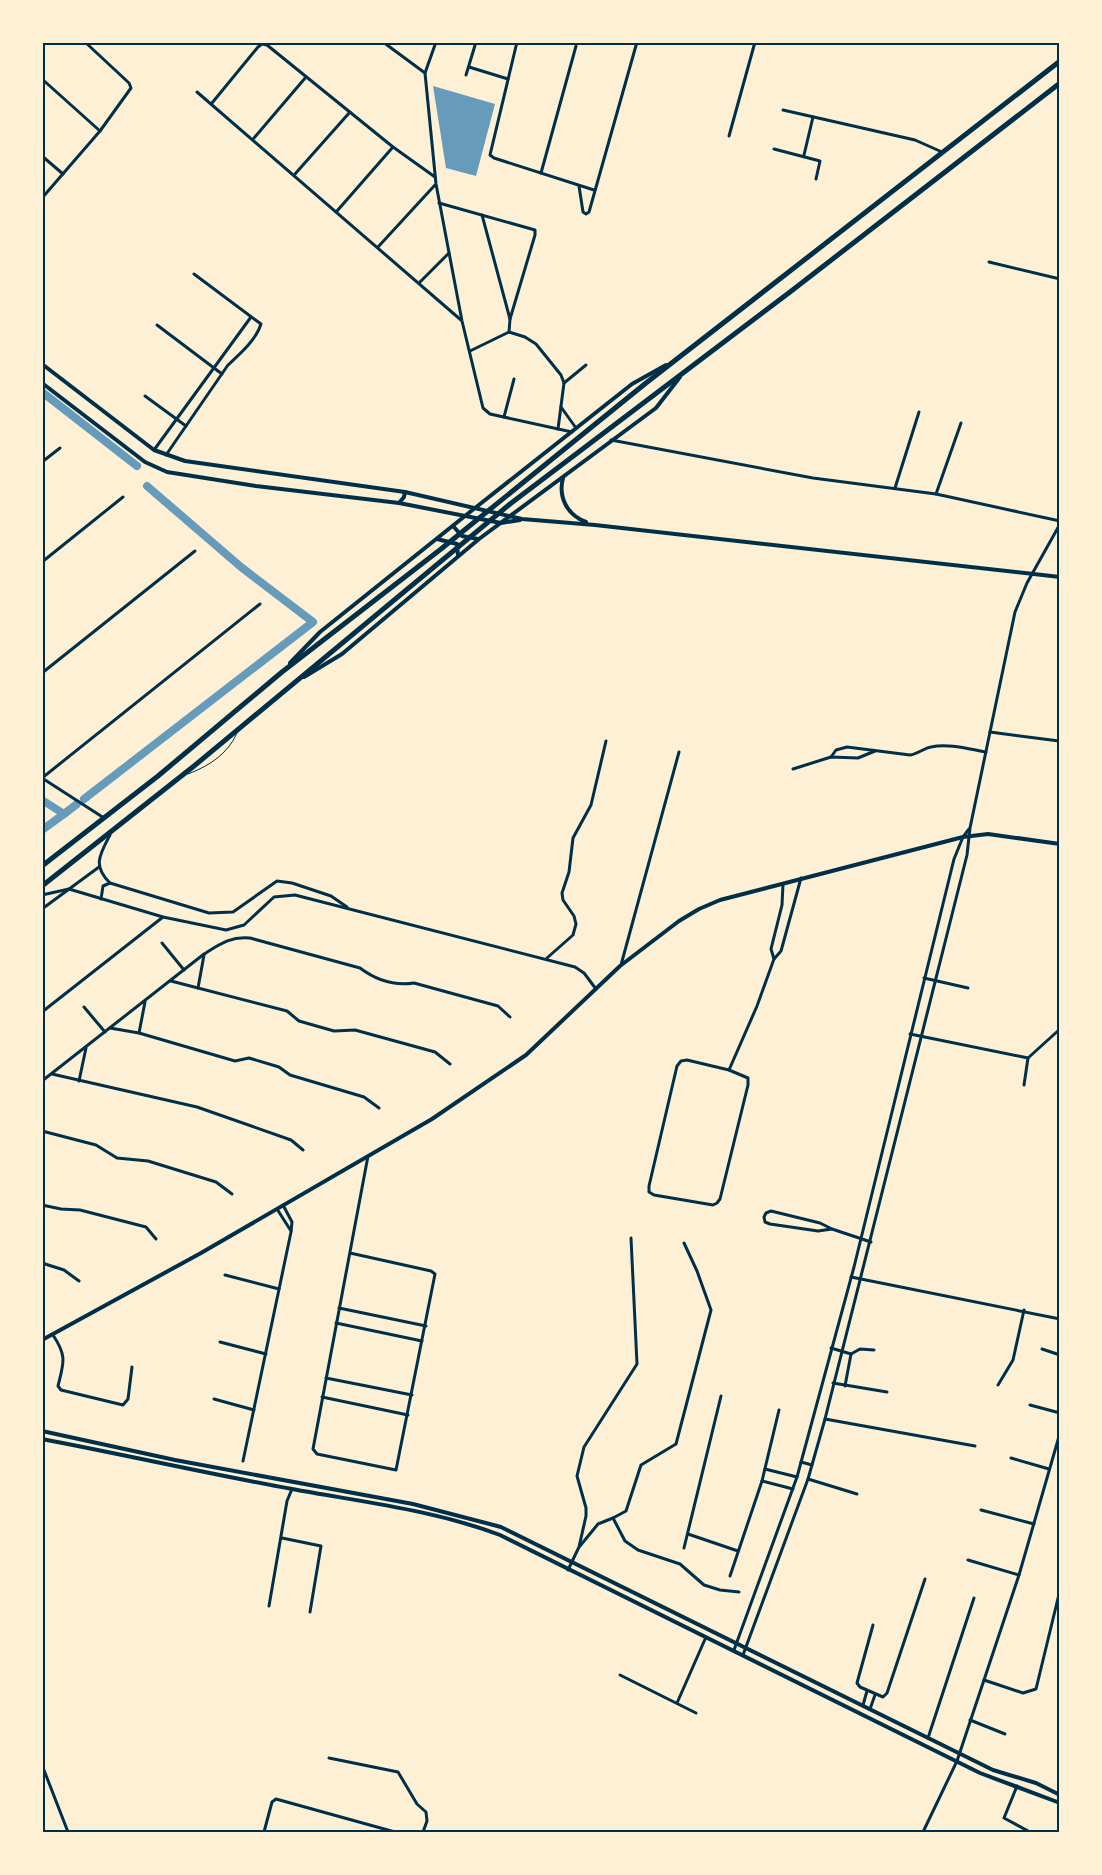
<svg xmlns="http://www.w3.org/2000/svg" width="1102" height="1875" viewBox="0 0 1102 1875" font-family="Manrope,sans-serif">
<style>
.water{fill:#669bbc}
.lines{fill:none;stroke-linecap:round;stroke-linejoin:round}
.canal{stroke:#669bbc;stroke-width:8}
.service{stroke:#003049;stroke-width:1}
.minor{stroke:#003049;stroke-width:3}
.tertiary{stroke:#003049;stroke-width:4}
.trunk{stroke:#003049;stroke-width:5}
.neatline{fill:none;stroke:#003049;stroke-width:2}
</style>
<rect width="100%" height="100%" fill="#fdf0d5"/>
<path class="water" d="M433,86L495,104L476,176L446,168Z"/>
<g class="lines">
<g class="canal">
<path d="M42,392L137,466"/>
<path d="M84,799L313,622L241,567L147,486"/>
<path d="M42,800L64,814L42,830"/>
<path d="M64,814L77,804"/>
</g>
<path class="service" d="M188,774C209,766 228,754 237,733"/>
<g class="minor">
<path d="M383,42L425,73"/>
<path d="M436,42L425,73L436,184L462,321L483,408L490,414L572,432"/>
<path d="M517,42L490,155L494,158L594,190"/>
<path d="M469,67L508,79"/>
<path d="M466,75L476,42"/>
<path d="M42,79L100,131"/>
<path d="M197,92L461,320"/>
<path d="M212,103L258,47L262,44L267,45L393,147L435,177"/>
<path d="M783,110L915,140L942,152"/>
<path d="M729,136L755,42"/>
<path d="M254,138L306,77"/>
<path d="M774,149L820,161L816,179"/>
<path d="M804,155L813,117"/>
<path d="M42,156L63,174"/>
<path d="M541,173L576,46"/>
<path d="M295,174L350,112"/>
<path d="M579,186L583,212L586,214L589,212L637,42"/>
<path d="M42,198L100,131L131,88L129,83L85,42"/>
<path d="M439,203L535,230V235L510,319"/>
<path d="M337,211L393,147"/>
<path d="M482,215L510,319L509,332"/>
<path d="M378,247L435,185"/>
<path d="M989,262L1060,279"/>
<path d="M419,283L449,253"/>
<path d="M157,325L222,374"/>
<path d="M470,351L509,332L525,337L536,344L561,375L564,383L558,429"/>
<path d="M564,383L586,365"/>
<path d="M145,396L186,426"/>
<path d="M561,407L576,428"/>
<path d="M504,417L514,379"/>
<path d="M611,440L813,478L936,494L1060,521"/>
<path d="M154,450L251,317"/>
<path d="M166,455L228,365C240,354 256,340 261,324L194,274"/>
<path d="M42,462L60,448"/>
<path d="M895,488L919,412"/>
<path d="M936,494L961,423"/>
<path d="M42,562L123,497"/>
<path d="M42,673L195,551"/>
<path d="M990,732L1059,741"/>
<path d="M831,757L836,750L847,747L910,755C918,754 924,748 931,747C948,743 969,749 986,752"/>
<path d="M793,769L831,757L858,758L875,751"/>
<path d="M104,818L42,778L260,604"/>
<path d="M110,835C100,854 92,866 110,883L209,913L233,912L277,881L292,883L331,896L347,907"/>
<path d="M42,895L69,889L163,917L226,930L244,925L274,897L295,895L575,967L584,973L596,989"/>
<path d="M101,899L103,886L110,883"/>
<path d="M42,909L99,867"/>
<path d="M162,943L184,970"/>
<path d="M547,958L573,935L576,924L574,916L563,900L562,893L569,872L573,838L591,805L606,741"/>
<path d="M774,959L771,949L782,905L783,884"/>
<path d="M621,965L679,752"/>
<path d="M924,978L968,988"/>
<path d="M171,981L287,1011L299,1021L334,1031L355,1030L435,1052L450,1064"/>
<path d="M198,988L204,955"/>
<path d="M84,1007L105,1032"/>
<path d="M42,1012L163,917"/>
<path d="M110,1028L139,1033L235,1061L249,1058L279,1067L290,1075L364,1097L379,1108"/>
<path d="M139,1033L145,1002"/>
<path d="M910,1034L1028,1058L1060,1029"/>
<path d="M687,1060L729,1070L748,1078V1085L720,1199L717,1203L713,1205L654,1195L649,1192V1186L677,1066L681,1061Z"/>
<path d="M729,1070L757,1006L774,959L781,951L801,878"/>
<path d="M52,1074L197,1107L291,1140L303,1150"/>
<path d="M42,1081L204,954C220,944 231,936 250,938L360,968C376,980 395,986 414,983L498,1006L510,1017"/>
<path d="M79,1081L86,1048"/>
<path d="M1024,1085L1028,1058"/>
<path d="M42,1131L96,1145L117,1158L148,1161L216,1182L232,1194"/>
<path d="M42,1205L61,1209L80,1210L146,1227L156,1239"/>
<path d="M277,1209L291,1231"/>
<path d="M832,1229L818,1231L770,1224L765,1222L764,1217L766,1213L771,1211L820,1223L832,1229L871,1242"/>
<path d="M350,1253L431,1271L435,1274L396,1470L317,1454L313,1449L368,1156"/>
<path d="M42,1263L64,1270L79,1281"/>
<path d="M225,1275L279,1289"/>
<path d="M851,1277L1060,1319"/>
<path d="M339,1308L426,1326"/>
<path d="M336,1323L422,1341"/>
<path d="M53,1335C67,1356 64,1362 58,1386L61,1390L123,1405L128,1399L132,1367"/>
<path d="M220,1342L266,1354"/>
<path d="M831,1348L851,1354L845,1386"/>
<path d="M1042,1349L1060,1355"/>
<path d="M851,1354L860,1349L874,1350"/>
<path d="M326,1378L412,1395"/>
<path d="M833,1383L887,1392"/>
<path d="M998,1385L1013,1360L1024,1310"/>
<path d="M322,1397L408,1415"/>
<path d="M214,1399L254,1410"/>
<path d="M1030,1405L1060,1413"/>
<path d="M825,1419L975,1446"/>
<path d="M1011,1458L1049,1469"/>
<path d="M243,1461L291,1232L292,1222L283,1205"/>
<path d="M801,1462L812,1465"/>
<path d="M765,1469L797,1477"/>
<path d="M808,1479L857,1494"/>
<path d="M762,1481L793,1489"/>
<path d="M981,1510L1034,1524"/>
<path d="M613,1518L626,1511L641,1465L676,1444L711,1310L697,1271L684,1243"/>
<path d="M688,1534L738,1551"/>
<path d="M282,1538L321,1546L310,1612"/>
<path d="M580,1546L598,1524L613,1518L625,1541L638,1550L680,1564L704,1585L720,1590L739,1592"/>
<path d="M684,1548L721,1396"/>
<path d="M968,1560L1019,1575"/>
<path d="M568,1570L579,1547L586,1516V1508L577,1476L584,1447L637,1364L631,1238"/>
<path d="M730,1576L762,1481L779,1410"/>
<path d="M269,1606L287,1501L292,1489"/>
<path d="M873,1625L857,1683L860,1687L883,1697L887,1693L925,1579"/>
<path d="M734,1650L797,1477L854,1267L954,859L963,837L969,829"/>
<path d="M743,1655L808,1479L825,1419L967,855L970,828L1015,612L1027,583L1060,524"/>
<path d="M620,1675L696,1713"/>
<path d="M984,1680L1023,1693L1036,1689L1060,1590"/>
<path d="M677,1703L706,1637"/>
<path d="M863,1705L867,1691"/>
<path d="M870,1709L875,1695"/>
<path d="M970,1720L1005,1734"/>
<path d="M928,1738L974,1598"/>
<path d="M329,1758L398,1772L417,1804L426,1812L427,1821L423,1832"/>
<path d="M42,1765L68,1832"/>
<path d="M1017,1786L1004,1818L1030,1832"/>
<path d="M264,1832L272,1802L276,1799L395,1832"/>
<path d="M923,1832L957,1761L1019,1575L1060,1433"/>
</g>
<g class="tertiary">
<path d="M42,364L154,450L185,461L405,492L522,519L595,525L1060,577"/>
<path d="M42,383L145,462L167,472L256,486L399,503L501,523L520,520"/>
<path d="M563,478C558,497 567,515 586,522"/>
<path d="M399,503L404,497L405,492"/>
<path d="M453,526L462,536L478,539"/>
<path d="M437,539L457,544L458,556"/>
<path d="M290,663L320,632L475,508L632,384L666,365"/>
<path d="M304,677L342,654L479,539L656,408L680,377"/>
<path d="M42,1340L201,1253L432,1119L526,1055L620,966L679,921L699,909L720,900L963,837L988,834L1060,844"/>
<path d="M42,1431L175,1460L413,1504L501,1527L993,1770L1036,1783L1060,1795"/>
<path d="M42,1439C126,1455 209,1474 292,1489C362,1502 434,1510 500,1535L980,1773L1060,1803"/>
</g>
<g class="trunk">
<path d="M42,866L158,776L282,672L441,549L646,383L1060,61"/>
<path d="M42,886L194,766L510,504L790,292L1060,83"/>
</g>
</g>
<rect width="1102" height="1875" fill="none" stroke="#fdf0d5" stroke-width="88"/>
<rect x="44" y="44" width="1014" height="1787" class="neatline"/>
</svg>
